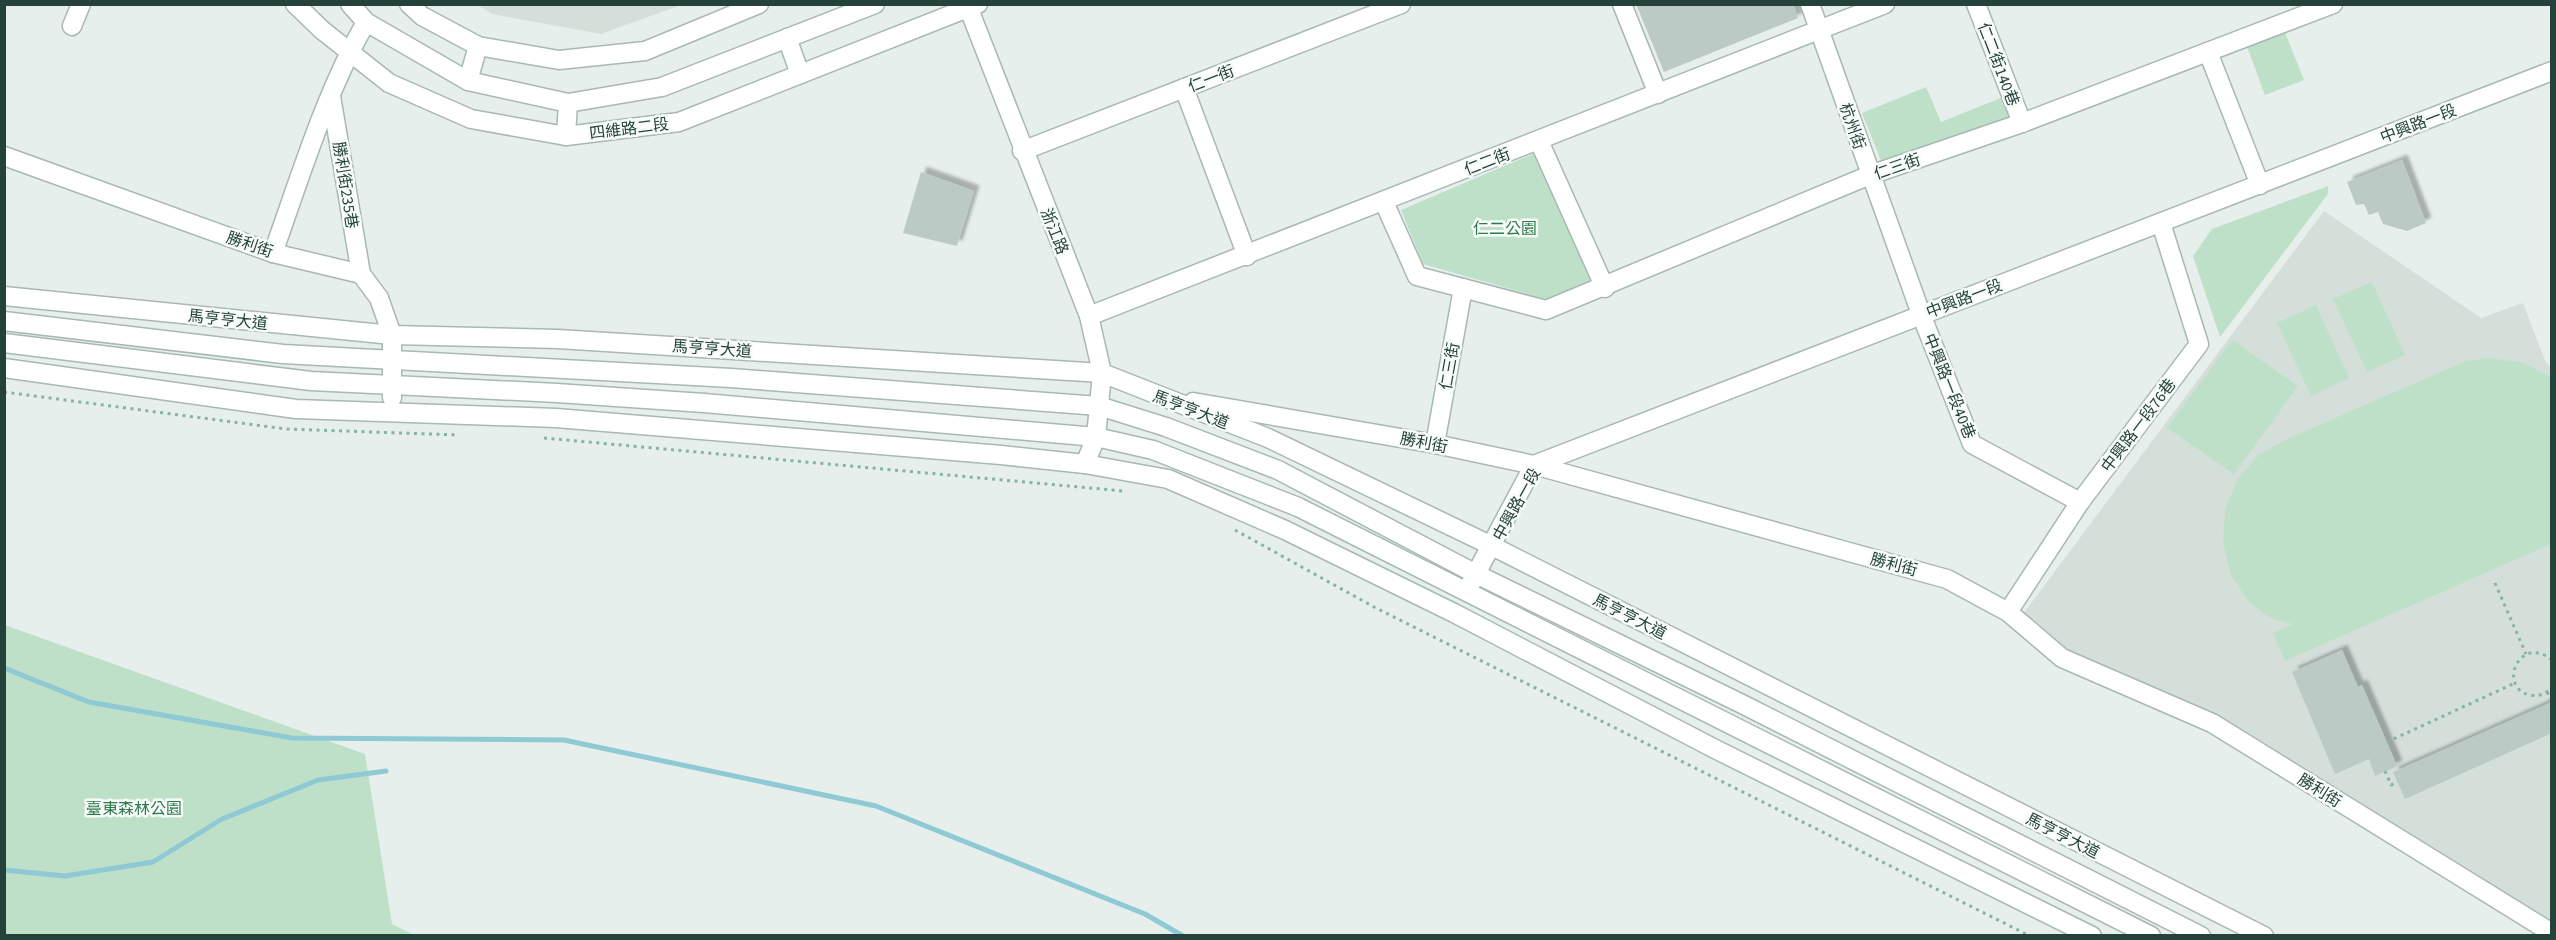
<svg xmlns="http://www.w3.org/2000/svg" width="2556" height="940" viewBox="0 0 2556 940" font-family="'Source Sans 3','Noto Sans TC',sans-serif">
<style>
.built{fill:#d4dfda}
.green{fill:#bfe0c8}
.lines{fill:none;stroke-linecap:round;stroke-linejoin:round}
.stream{stroke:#8ec9d4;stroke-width:5}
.building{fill:#bbcac4;filter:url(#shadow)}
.minor-casing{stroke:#a8b8b2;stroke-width:21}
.path{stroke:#86b3a5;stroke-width:3;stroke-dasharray:3 4.5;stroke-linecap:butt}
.minor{stroke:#fff;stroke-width:18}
.labels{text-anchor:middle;stroke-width:5;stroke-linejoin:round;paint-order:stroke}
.street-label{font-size:16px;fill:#24423a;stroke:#f7fbf9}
.park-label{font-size:16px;fill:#2d7a4b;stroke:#f7fbf9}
</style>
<defs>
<filter id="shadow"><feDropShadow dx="5.5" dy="-5.5" stdDeviation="1.5" flood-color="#0004"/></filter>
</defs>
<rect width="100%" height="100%" fill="#e6efeb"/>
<g class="built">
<path d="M478,5V4L681,5L601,34L492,14Z"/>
<path d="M2324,211L2481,318L2523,303L2546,363L2552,367L2551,920L2247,732L2083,661L2023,614Z"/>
</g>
<g class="green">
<path d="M2284,30L2304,80L2265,95L2246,44Z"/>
<path d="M1926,87L1941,122L2003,97L2013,121L1886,173L1862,113Z"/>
<path d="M1535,153L1593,281L1545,299L1423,264L1401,210Z"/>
<path d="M2328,186V194L2220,337L2193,256L2212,229Z"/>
<path d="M2372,282L2405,355L2367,372L2333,299Z"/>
<path d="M2316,305L2349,378L2311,396L2277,323Z"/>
<path d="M2232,340L2298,386L2234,474L2167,428Z"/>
<path d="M2490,358L2524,363L2551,377V544L2285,661L2273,633L2293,624L2270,618L2249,602L2231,575L2223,543L2225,510L2237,480L2259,455L2287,439L2466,361Z"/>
<path d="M5,625L365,754L392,924L414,935H5Z"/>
</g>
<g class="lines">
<g class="stream">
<path d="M4,668L89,702L292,738L564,740L876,806L1145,914L1183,936"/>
<path d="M4,870L65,876L153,862L222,819L318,780L386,771"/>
</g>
</g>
<g class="building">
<path d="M1636,4H1793L1798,18L1664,72Z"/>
<path d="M2402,160L2426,223L2407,231L2383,224L2378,212L2369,215L2364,204L2356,205L2347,182Z"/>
<path d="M921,172L974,191L957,246L903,233Z"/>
<path d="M2342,650L2358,687L2362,685L2397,766L2375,776L2369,759L2335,774L2292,672Z"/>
<path d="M2552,702V733L2405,799L2393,772Z"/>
</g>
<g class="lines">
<g class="minor-casing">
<g id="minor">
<path d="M295,4L322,30L389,83L471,119L566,136L679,122L978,4"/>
<path d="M350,4L366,22L468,81L568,103L662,87L875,4"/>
<path d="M409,4L422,16L478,46L559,60L645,51L759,4"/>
<path d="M967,4L1089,316L1102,373L1096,437L1085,464"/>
<path d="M1622,4L1658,94"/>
<path d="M1810,4L1921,314L1972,444L2080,502"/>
<path d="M1976,4L2022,123"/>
<path d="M72,26L81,4"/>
<path d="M787,38L800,74"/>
<path d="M2208,52L2260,185"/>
<path d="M468,81L478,46"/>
<path d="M1184,88L1247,256"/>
<path d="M331,96L361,274"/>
<path d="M566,136L568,103"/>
<path d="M1539,141L1605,288"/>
<path d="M1022,151L1401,4"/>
<path d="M4,156L273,253L361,274L379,298L392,335V398"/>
<path d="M1384,202L1417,276L1546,310L1870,175L2022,123L2333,4"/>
<path d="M273,253C301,175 325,94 366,22"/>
<path d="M4,296L392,335L558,339L1102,373L1268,438L1492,546L2264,936"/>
<path d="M1089,316L1885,4"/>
<path d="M4,321L283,354L731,378L1099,406L1166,427L1278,470L1476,574L1742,704L2201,936"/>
<path d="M4,343L311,381L557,393L704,403L1096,437L1153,450L1298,507L2151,936"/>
<path d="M4,368L296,409L556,418L1001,455L1085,464L1168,479L1285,530L1454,613L1715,749L2092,936"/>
<path d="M1193,402L1435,444L1534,465L1947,579L2008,612L2062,658L2212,723L2552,933"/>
<path d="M1435,444L1463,288"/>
<path d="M1471,583L1534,465L2552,71"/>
<path d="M2008,612L2080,502L2199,344L2161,223"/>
</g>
</g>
<g class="path">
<path d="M4,392L286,429L459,435"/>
<path d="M544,438L1123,491"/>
<path d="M1235,530L1374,607L2030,936"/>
<path d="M2495,583L2526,654"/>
<path d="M2552,660C2519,633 2497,688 2530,695C2539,697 2545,694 2552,688"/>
<path d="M2547,692L2552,701"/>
<path d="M2387,742L2515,683"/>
<path d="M2385,771L2391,785L2398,782"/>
</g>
<use href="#minor" class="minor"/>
</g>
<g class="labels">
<g class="street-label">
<text transform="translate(1999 64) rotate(69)" y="6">仁二街140巷</text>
<text transform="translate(1211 78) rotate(-21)" y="6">仁一街</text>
<text transform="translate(2418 123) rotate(-21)" y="6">中興路一段</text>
<text transform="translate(1853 126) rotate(71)" y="6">杭州街</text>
<text transform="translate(629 128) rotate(-7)" y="6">四維路二段</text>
<text transform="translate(1487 161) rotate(-21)" y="6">仁二街</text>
<text transform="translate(1897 166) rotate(-19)" y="6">仁三街</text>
<text transform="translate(346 185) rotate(81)" y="6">勝利街235巷</text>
<text transform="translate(1055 231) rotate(68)" y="6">浙江路</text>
<text transform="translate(250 244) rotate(19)" y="6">勝利街</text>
<text transform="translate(1964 298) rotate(-21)" y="6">中興路一段</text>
<text transform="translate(228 319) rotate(6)" y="6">馬亨亨大道</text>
<text transform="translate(712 348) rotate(4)" y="6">馬亨亨大道</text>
<text transform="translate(1449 366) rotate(-80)" y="6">仁三街</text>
<text transform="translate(1950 386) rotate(68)" y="6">中興路一段40巷</text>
<text transform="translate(1191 409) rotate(21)" y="6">馬亨亨大道</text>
<text transform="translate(2138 425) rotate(-53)" y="6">中興路一段76巷</text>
<text transform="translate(1424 442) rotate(11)" y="6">勝利街</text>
<text transform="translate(1516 504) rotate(-61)" y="6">中興路一段</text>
<text transform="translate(1894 564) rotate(15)" y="6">勝利街</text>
<text transform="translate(1630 616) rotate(27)" y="6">馬亨亨大道</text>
<text transform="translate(2320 790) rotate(32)" y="6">勝利街</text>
<text transform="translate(2063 835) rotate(27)" y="6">馬亨亨大道</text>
</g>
<g class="park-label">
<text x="1505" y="234">仁二公園</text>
<text x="134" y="814">臺東森林公園</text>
</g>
</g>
<rect width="2556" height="940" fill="none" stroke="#24423a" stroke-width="12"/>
</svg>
